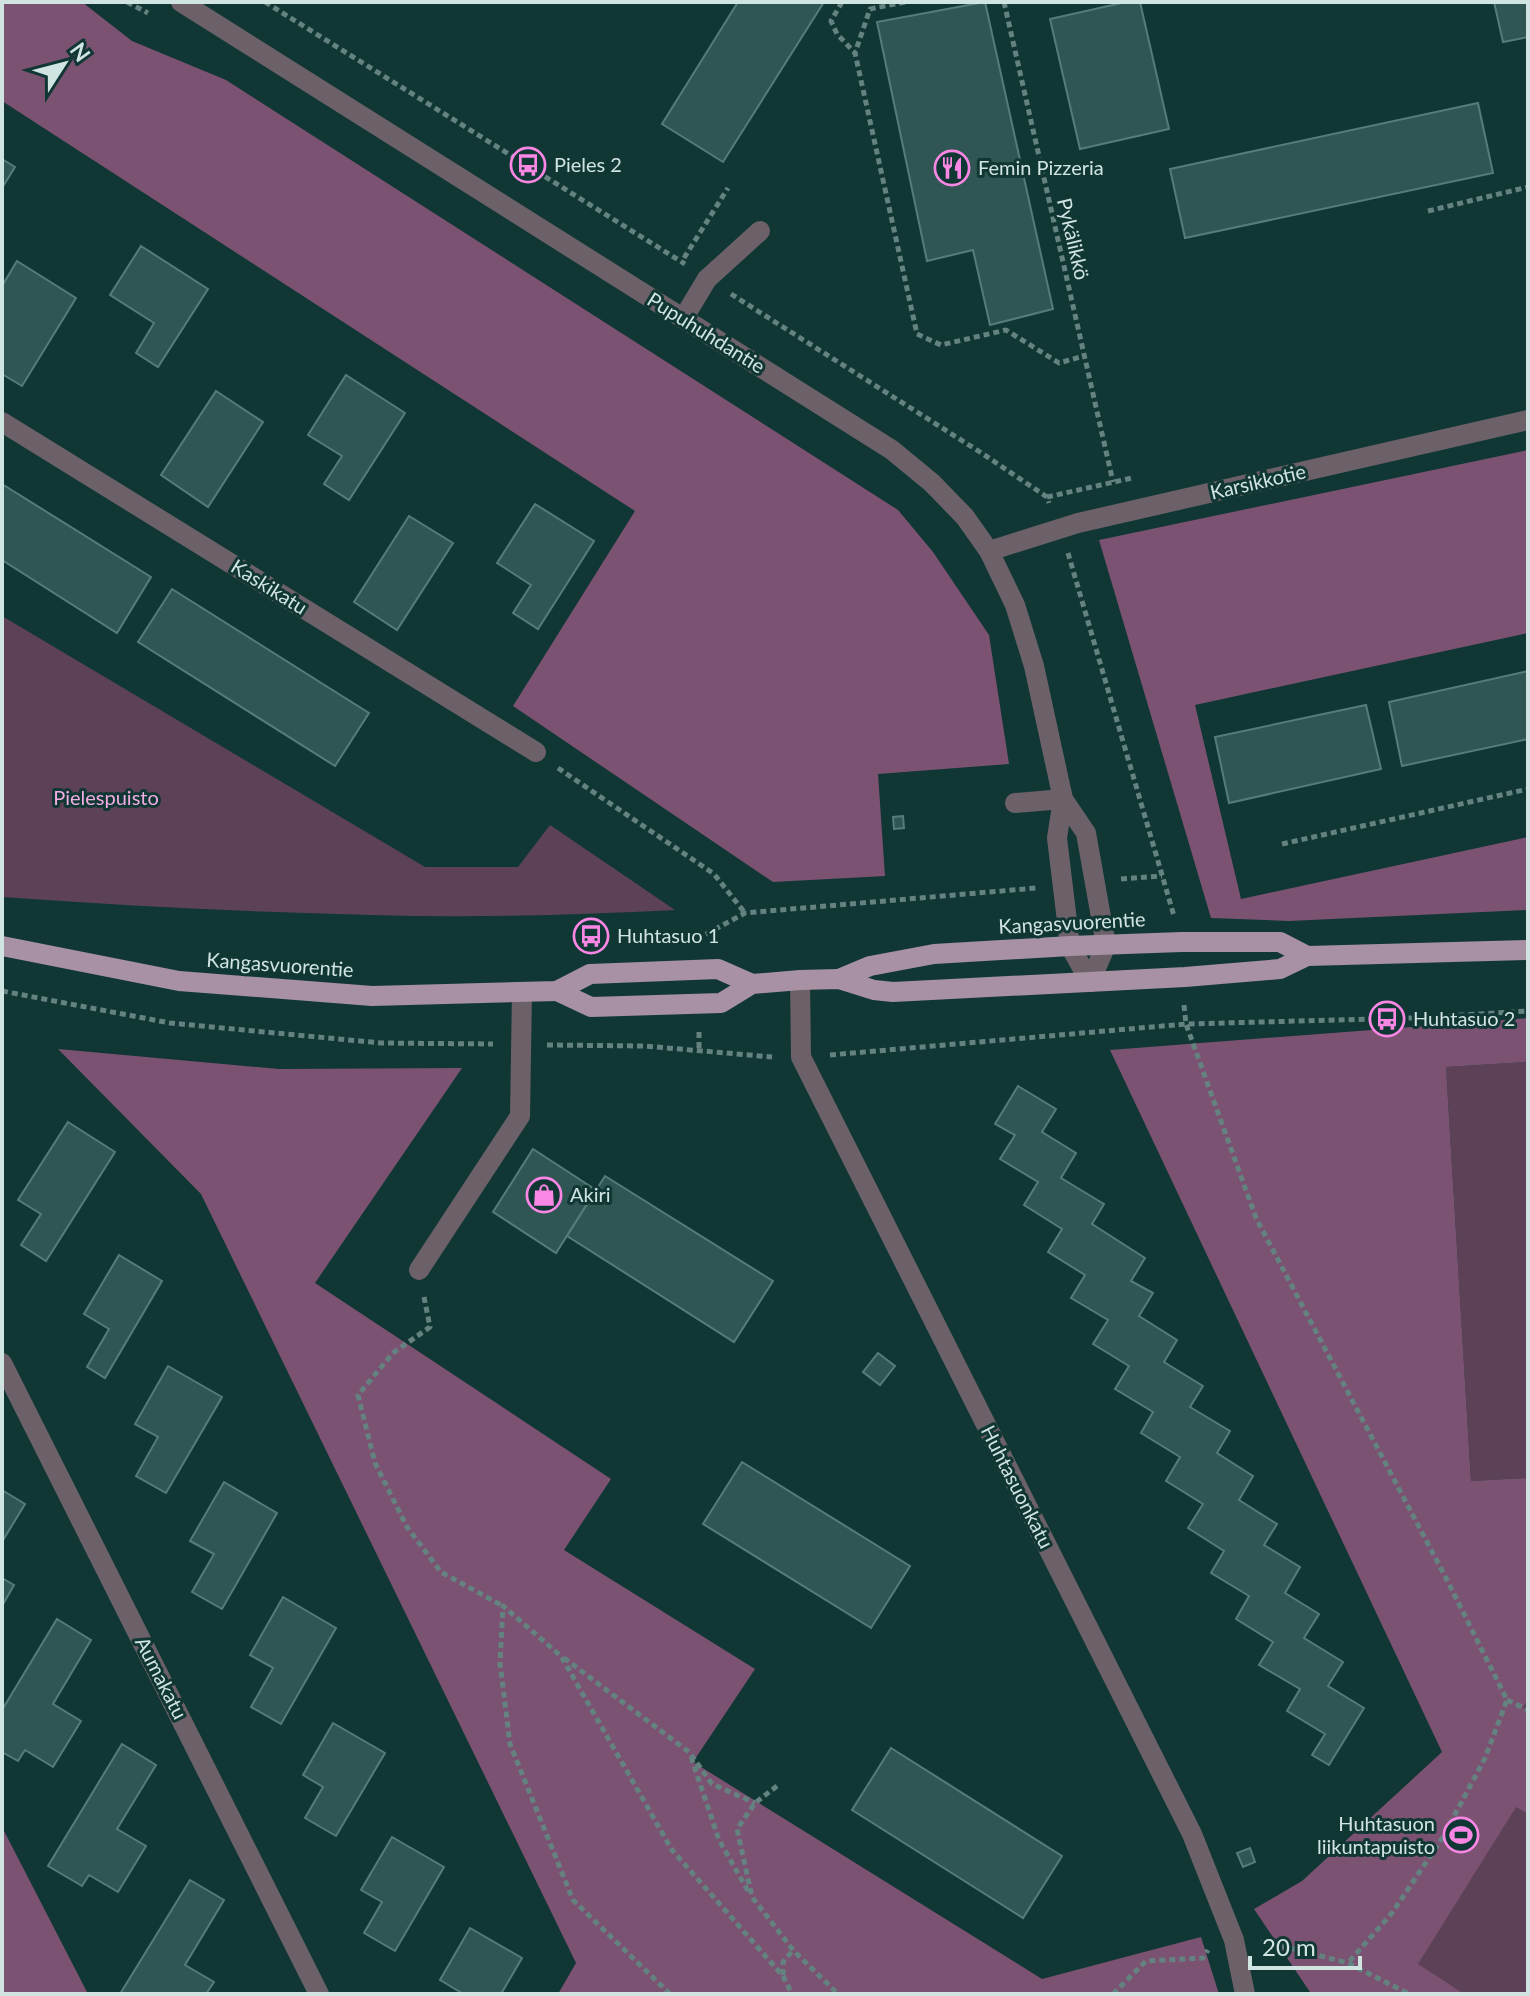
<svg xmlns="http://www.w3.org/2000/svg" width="1530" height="1996" viewBox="0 0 1530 1996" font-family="Lato,sans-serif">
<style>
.green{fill:#5d4257}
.forest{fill:#7c5273}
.building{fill:#305653;stroke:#557c78;stroke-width:2}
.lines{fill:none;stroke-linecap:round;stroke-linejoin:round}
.path{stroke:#648280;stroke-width:5;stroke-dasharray:6 4;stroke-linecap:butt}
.minor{stroke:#6c6169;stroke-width:20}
.major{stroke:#a891a2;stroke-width:20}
.labels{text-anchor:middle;stroke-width:6;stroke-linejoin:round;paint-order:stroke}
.poi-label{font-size:20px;fill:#d0e4e2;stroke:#103734;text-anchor:start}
.street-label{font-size:20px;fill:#d0e4e2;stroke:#103734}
.park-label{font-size:20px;fill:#f1ade2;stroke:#103734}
</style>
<rect width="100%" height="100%" fill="#103734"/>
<g class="green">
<path d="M2,616L425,867H518L550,825L675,910C574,915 473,918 372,915C248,912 125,906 2,897Z"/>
<path d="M1528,1062V1478L1471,1481L1446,1067Z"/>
<path d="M1528,1699V1994H1404L1523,1708Z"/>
</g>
<g class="forest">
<path d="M2,2H82L132,41L226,80L898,510L933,552L989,635L1009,764L878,774L885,876L773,882L513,706L635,511L2,101Z"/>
<path d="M1528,450V633L1195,705L1241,899L1528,837V910L1289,921L1211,918L1099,540Z"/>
<path d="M1528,1018V1062L1446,1067L1471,1481L1528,1478V1699L1523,1708L1528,1711V1814L1516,1807L1418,1964L1464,1994H1313L1310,1992L1254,1909L1302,1881L1442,1752L1110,1050Z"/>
<path d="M58,1049L279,1069L462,1068L315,1283L611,1479L564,1550L755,1669L693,1762L1042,1979L1201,1937L1219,1994H558L576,1963L201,1194Z"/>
<path d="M2,1827L88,1994H2Z"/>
</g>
<g class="building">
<path d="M738,2H824L723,162L662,124Z"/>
<path d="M985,2L1053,309L990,325L973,250L927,261L877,22Z"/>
<path d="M1126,2H1140L1169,129L1080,149L1050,19Z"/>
<path d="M1494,2H1528V37L1503,42Z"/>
<path d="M1478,103L1493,173L1185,238L1170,169Z"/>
<path d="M2,159L15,167L2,188Z"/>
<path d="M141,246L208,289L158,367L136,353L154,323L110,295Z"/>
<path d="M17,261L76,298L22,386L2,374V286Z"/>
<path d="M346,375L405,413L349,500L324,484L342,456L308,435Z"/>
<path d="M216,391L263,422L208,507L161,475Z"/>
<path d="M2,484L151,577L117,633L2,560Z"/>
<path d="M535,504L594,541L538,629L513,613L531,585L497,563Z"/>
<path d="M409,516L453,543L397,630L354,602Z"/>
<path d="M172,589L369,713L335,766L138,642Z"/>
<path d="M1528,671V739L1402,766L1389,702Z"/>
<path d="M1366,705L1381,769L1229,803L1215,737Z"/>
<path d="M903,816L904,828L894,829L893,817Z"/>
<path d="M1018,1086L1056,1109L1042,1132L1076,1153L1061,1178L1104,1204L1092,1224L1145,1258L1131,1281L1153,1293L1139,1316L1177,1340L1164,1362L1203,1386L1190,1407L1230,1431L1217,1453L1253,1476L1239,1500L1277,1524L1264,1545L1300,1567L1285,1593L1319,1614L1304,1638L1343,1662L1328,1686L1364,1708L1329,1765L1312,1755L1325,1734L1287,1711L1300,1689L1259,1665L1273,1642L1236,1619L1249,1596L1211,1573L1224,1551L1188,1528L1203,1504L1166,1481L1180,1457L1141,1433L1153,1412L1115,1389L1129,1366L1093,1344L1108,1320L1071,1298L1085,1275L1048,1252L1062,1229L1024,1205L1038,1182L1000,1159L1015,1135L995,1124Z"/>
<path d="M68,1122L115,1152L46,1261L21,1245L41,1214L18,1200Z"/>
<path d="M533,1149L596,1190L556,1253L493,1212Z"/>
<path d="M605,1176L773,1281L734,1342L567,1236Z"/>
<path d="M119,1255L162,1281L105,1378L87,1367L109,1329L84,1314Z"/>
<path d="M878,1353L895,1366L880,1385L863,1372Z"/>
<path d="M168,1366L222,1397L166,1493L136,1476L158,1437L135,1424Z"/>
<path d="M742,1462L910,1566L871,1628L703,1524Z"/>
<path d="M224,1482L277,1513L222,1609L192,1592L214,1554L190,1541Z"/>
<path d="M2,1490L25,1504L2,1542Z"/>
<path d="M2,1578L14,1585L2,1606Z"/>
<path d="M283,1597L336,1628L281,1724L251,1707L273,1668L250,1655Z"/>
<path d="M57,1619L91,1640L53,1704L81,1721L53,1767L25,1750L18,1761L2,1752V1710Z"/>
<path d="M333,1723L385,1753L336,1836L305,1818L323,1787L303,1775Z"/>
<path d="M122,1744L156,1765L117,1829L146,1846L118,1892L89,1875L82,1886L48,1866Z"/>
<path d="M891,1748L1062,1856L1023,1918L852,1810Z"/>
<path d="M392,1837L444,1867L395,1951L364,1933L382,1902L361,1890Z"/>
<path d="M1250,1848L1255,1862L1243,1867L1237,1853Z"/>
<path d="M190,1880L224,1900L185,1965L214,1982L206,1994H120Z"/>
<path d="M470,1928L522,1958L501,1994H460V1992L440,1980Z"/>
</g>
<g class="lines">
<g class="path">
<path d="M127,2L148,13"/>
<path d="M265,2L685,264"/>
<path d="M842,2L831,21L837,34L855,53"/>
<path d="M905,2L870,9L855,53L917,334L941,345L1006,330L1059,363L1084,356"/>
<path d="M1004,2L1113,482"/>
<path d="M1428,211L1528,187"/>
<path d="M684,258L728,188"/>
<path d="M731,294L980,452L1047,497L1049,503"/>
<path d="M1047,497L1132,478"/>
<path d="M1068,553L1174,916"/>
<path d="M558,768L714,874L745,913"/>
<path d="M1282,844L1528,789"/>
<path d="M1121,879L1162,876"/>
<path d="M697,939L745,913L1036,888"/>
<path d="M2,991L170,1023L381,1043L493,1044"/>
<path d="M1184,1005L1186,1024L1256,1218L1446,1578L1507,1700L1485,1758L1443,1837L1392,1913L1348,1963"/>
<path d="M699,1032V1051"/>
<path d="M547,1045L645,1046L772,1057"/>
<path d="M830,1055L1186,1024L1412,1018L1528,1011"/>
<path d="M424,1297L430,1327L393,1353L358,1395L375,1463L407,1527L441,1572L503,1606"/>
<path d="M564,1658L689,1752L712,1784L755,1803"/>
<path d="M1507,1700L1528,1710"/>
<path d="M691,1757L719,1840L748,1891"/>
<path d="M777,1786L755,1803L737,1829L752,1897L793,1950L838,1994"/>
<path d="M1261,1942L1271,1943L1348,1963L1409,1994"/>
<path d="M783,1975V1962L793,1950"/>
<path d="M670,1994L573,1900L510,1744L500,1663L503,1606L561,1656L672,1850L783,1976L792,1994"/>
<path d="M1113,1994L1146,1961L1203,1958L1208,1950"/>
</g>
<g class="minor">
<path d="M181,2L892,450L932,483L965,517L989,551L1015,605L1034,666L1063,799L1086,833L1106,945L1090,982"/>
<path d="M683,319L707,279L760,231"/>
<path d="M2,422L536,752"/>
<path d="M989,551L1078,523L1528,420"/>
<path d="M1063,799L1057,838L1070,946L1090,982"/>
<path d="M1015,803L1063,799"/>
<path d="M800,980L801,1057L1192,1834L1234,1940L1245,1994"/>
<path d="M419,1270L520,1116L522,992"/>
<path d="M2,1363L319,1994"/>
</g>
<g class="major">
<path d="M2,946L179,981L372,996L557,991L590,974L718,969L752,984"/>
<path d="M839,979L870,966L934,954L1070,946L1182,942H1280L1307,956"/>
<path d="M557,991L591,1007L721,1003L752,984L800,980L839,979L874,990L893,992L1185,977L1280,969L1307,956L1528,950"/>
</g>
</g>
<defs>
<g id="bus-ring" transform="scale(1.8)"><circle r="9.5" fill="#103734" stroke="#fb87e5" stroke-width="1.5"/><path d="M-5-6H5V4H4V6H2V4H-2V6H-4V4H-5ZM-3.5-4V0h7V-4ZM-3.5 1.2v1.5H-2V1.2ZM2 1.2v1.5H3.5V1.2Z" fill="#fb87e5"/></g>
<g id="restaurant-ring" transform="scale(1.8)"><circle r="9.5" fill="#103734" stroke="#fb87e5" stroke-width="1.5"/><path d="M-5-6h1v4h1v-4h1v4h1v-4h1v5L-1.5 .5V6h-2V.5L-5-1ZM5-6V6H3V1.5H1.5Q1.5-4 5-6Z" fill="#fb87e5"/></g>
<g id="shop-ring" transform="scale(1.8)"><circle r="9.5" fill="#103734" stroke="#fb87e5" stroke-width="1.5"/><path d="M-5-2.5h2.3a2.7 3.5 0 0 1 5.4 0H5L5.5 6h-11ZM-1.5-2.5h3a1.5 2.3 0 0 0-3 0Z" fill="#fb87e5"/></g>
<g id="stadium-ring" transform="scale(1.8)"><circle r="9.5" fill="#103734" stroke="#fb87e5" stroke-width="1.5"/><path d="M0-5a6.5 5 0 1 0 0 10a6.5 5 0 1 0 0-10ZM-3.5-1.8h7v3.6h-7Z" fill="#fb87e5"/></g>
</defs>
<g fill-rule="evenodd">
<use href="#bus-ring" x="528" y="165"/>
<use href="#restaurant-ring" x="952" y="168"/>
<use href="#bus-ring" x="591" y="936"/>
<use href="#bus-ring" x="1387" y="1019"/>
<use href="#shop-ring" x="544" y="1195"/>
<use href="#stadium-ring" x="1461" y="1835"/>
</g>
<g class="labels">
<g class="poi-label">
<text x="554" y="172">Pieles 2</text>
<text x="978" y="175">Femin Pizzeria</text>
<text x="617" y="943">Huhtasuo 1</text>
<text x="1413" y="1026">Huhtasuo 2</text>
<text x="570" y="1202">Akiri</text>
<text x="1435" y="1831" text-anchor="end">Huhtasuon<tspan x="1435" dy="23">liikuntapuisto</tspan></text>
</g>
<g class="street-label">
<text transform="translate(1073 239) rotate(77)" y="7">Pykälikkö</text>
<text transform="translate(706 333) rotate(32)" y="7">Pupuhuhdantie</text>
<text transform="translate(1258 482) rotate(-13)" y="7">Karsikkotie</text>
<text transform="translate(269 587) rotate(32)" y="7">Kaskikatu</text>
<text transform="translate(1072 923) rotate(-3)" y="7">Kangasvuorentie</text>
<text transform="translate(280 965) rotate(4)" y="7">Kangasvuorentie</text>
<text transform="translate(1017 1487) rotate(63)" y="7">Huhtasuonkatu</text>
<text transform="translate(161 1678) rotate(63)" y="7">Aumakatu</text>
</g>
<g class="park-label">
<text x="106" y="805">Pielespuisto</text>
</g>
</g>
<rect width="1530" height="1996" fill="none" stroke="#d0e4e2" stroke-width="8"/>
<g transform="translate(64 64) rotate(54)" stroke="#103734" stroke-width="6" paint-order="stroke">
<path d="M0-6L14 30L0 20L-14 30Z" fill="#d0e4e2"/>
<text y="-12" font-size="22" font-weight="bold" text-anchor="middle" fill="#d0e4e2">N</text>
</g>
<path d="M1250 1956v12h110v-12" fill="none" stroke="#d0e4e2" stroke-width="4"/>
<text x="1262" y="1956" font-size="24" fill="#d0e4e2" stroke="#103734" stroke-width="6" paint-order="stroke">20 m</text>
</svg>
